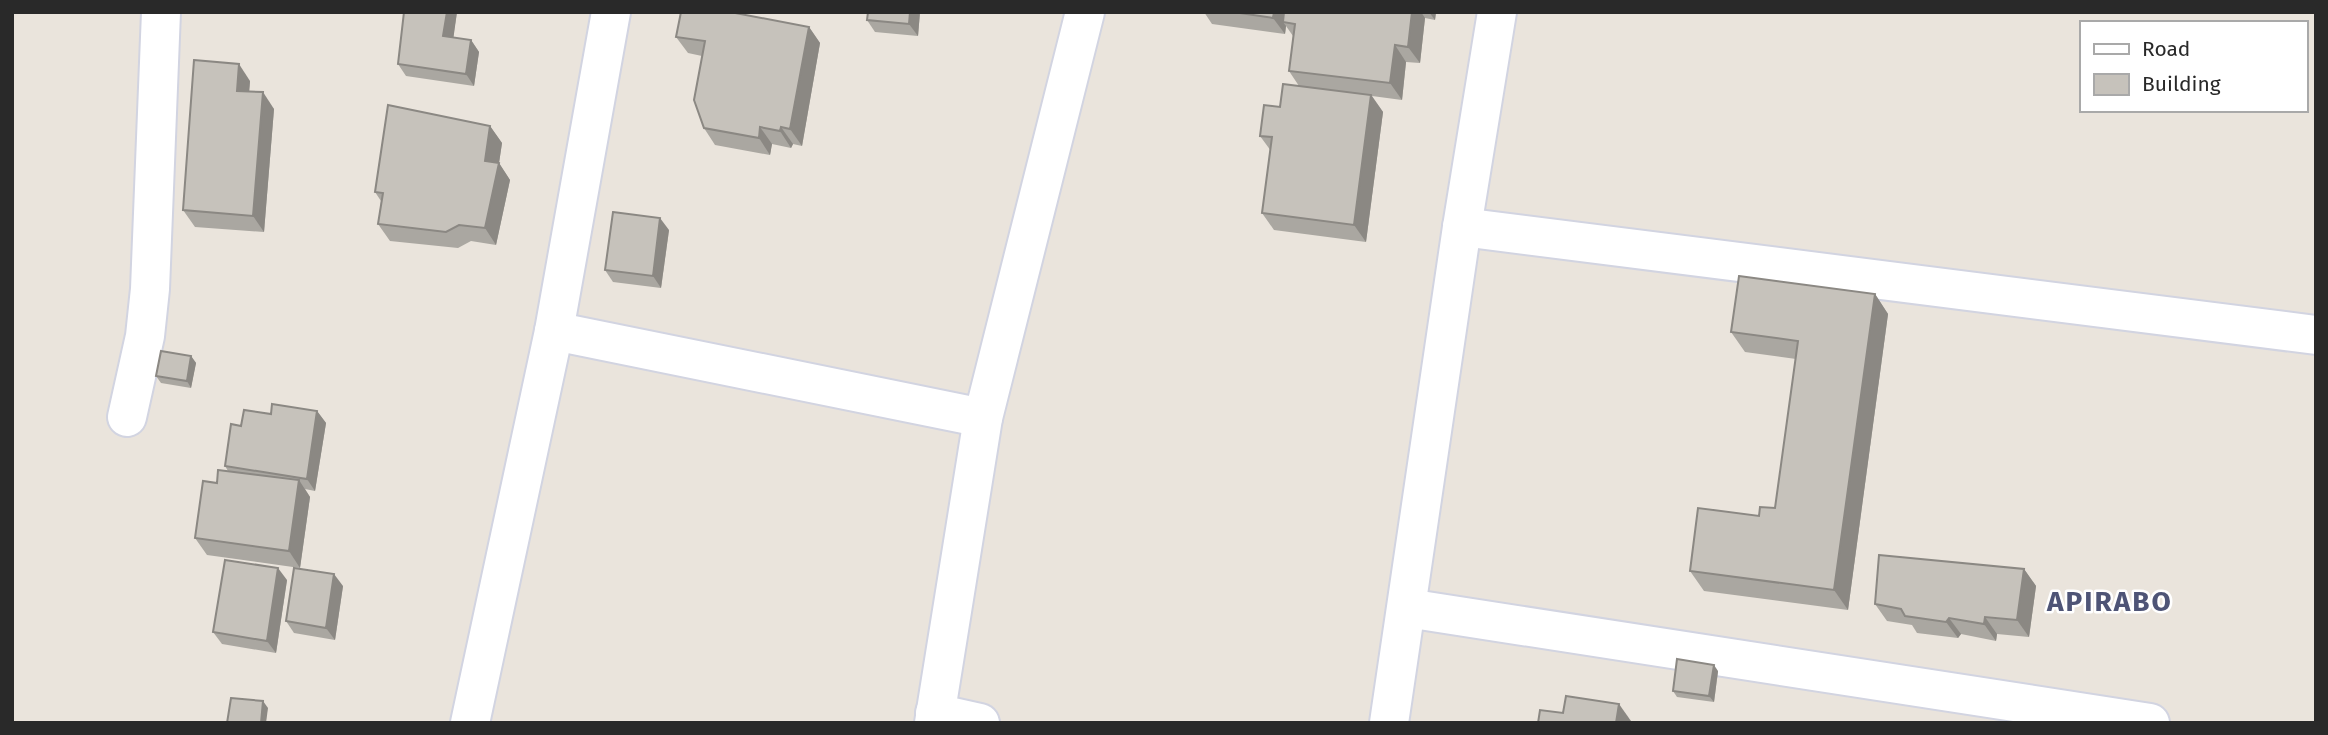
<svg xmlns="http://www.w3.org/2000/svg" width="2328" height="735" viewBox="0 0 2328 735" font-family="'Fira Sans',sans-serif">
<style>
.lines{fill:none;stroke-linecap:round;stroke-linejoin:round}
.minor-casing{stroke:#d2d4e1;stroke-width:42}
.minor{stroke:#fff;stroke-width:38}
.wall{fill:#aaa7a1}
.shaded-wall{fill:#8b8883}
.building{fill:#c6c2bb;stroke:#8b8883;stroke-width:2}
.labels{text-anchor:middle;stroke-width:5;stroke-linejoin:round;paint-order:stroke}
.district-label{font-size:28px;font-weight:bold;letter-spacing:2px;fill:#4e5476;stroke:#fff}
</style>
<rect width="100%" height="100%" fill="#eae4dc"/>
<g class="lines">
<g class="minor-casing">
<g id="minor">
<path d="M1462,227L2316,335"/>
<path d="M554,331L983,418"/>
<path d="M127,417L145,336L150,289L161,12"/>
<path d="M1407,608L2150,723"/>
<path d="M935,713L980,723"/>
<path d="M470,723L554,331L611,12"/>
<path d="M934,723L983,418L1085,12"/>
<path d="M1389,723L1462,227L1497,12"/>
</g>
</g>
<use href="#minor" class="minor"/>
</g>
<g class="wall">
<path d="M404,12H457L453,38L471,40L479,52L474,86L406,76L398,64Z"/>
<path d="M868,12H920L918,36L875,32L867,20Z"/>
<path d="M1204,12H1436L1435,20L1425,18L1420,63L1406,62L1402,100L1372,96L1383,112L1366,242L1274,230L1262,213L1271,151L1260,136L1280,107L1299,86L1289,71L1293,36L1286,26L1285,34L1212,24Z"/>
<path d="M809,27L820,43L802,146L793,144L791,148L772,144L770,155L715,145L704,128L702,56L688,53L676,37Z"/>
<path d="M250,81L249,91L274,109L264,232L195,227L183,210Z"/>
<path d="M490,126L502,143L499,163L510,180L496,245L471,241L458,248L390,241L378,224L381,201L375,192Z"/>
<path d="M669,230L661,288L613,282L605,270Z"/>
<path d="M1875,294L1888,314L1848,610L1704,591L1690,571L1759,516L1775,508L1796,359L1745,352L1731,332Z"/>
<path d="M191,356L196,363L191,388L161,383L156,376Z"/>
<path d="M317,411L326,423L315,491L305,489L310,497L300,568L207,555L195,538L228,471L225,466L241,426L271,414Z"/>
<path d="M2024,569L2036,586L2029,637L1997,634L1996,641L1961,634L1958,638L1917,633L1912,625L1887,621L1875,604Z"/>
<path d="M287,580L276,653L222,644L213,632Z"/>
<path d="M343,586L335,640L294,633L286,621Z"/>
<path d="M1718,671L1714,702L1677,697L1673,691Z"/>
</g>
<g class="shaded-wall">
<path d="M447,12H457L452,48L443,36Z"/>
<path d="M910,12H920L918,36L909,24Z"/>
<path d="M1274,12H1288L1283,22L1286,26L1285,34L1273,18Z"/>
<path d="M1412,12H1421L1425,18L1420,63L1408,47Z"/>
<path d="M1429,12H1436L1435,20Z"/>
<path d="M809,27L820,43L802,146L790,129Z"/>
<path d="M471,40L479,52L474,86L466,74Z"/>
<path d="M1395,45L1406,62L1402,100L1390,83Z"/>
<path d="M239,64L250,81L248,107L237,91Z"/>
<path d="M263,92L274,109L264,232L253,216Z"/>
<path d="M1371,95L1383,112L1366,242L1354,225Z"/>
<path d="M490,126L502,143L499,163L510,180L496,245L485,228V161Z"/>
<path d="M760,127L772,144L770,155L759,138Z"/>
<path d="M781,127L793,144L791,148L780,131Z"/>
<path d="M660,218L669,230L661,288L653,276Z"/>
<path d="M1875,294L1888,314L1848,610L1834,590Z"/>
<path d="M191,356L196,363L191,388L187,381Z"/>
<path d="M317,411L326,423L315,491L307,479Z"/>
<path d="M299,480L310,497L300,568L289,551Z"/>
<path d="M278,568L287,580L276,653L267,641Z"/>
<path d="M2024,569L2036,586L2029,637L2017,620Z"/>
<path d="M334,574L343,586L335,640L326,628Z"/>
<path d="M1985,617L1997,634L1996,641L1984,624Z"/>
<path d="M1949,618L1961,634L1958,638L1946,622Z"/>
<path d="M1714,665L1718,671L1714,702L1709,696Z"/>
<path d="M263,701L268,708L266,723H261Z"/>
<path d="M1619,704L1631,721V723H1616Z"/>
</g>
<g class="building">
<path d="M404,12H447L443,36L471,40L466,74L398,64Z"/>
<path d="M681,12H730L809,27L790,129L781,127L780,131L760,127L759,138L704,128L694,100L705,41L676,37Z"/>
<path d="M868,12H910L909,24L867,20Z"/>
<path d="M1233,12H1274L1273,18Z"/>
<path d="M1284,12H1412L1408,47L1395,45L1390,83L1289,71L1295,24L1283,22Z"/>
<path d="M194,60L239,64L237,91L263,92L253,216L183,210Z"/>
<path d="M1283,84L1371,95L1354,225L1262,213L1272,137L1260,136L1264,105L1280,107Z"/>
<path d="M388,105L490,126L485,161L499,163L485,228L459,225L446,232L378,224L383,193L375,192Z"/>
<path d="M613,212L660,218L653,276L605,270Z"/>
<path d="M1739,276L1875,294L1834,590L1690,571L1698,508L1759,516L1760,507L1775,508L1798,341L1731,332Z"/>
<path d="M161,351L191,356L187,381L156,376Z"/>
<path d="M272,404L317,411L307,479L225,466L231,424L241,426L244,410L271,414Z"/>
<path d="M218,470L299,480L289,551L195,538L203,481L217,483Z"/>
<path d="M1879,555L2024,569L2017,620L1985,617L1984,624L1949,618L1946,622L1905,616L1901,609L1875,604Z"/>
<path d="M225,560L278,568L267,641L213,632Z"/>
<path d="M294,568L334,574L326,628L286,621Z"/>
<path d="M1677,659L1714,665L1709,696L1673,691Z"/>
<path d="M1566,696L1619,704L1616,723H1538L1540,710L1563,713Z"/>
<path d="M231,698L263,701L261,723H227Z"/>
</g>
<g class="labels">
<g class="district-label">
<text x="2110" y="611">APIRABO</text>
</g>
</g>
<rect width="2328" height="735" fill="none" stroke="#292929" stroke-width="28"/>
<rect x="2080" y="21" width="228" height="91" fill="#ffffff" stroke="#a9a9a9" stroke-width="2"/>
<rect x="2094" y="44" width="35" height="10" fill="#ffffff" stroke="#a9a9a9" stroke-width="2"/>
<text x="2142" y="56" font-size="21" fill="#292929">Road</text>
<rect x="2094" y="74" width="35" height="21" fill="#c6c2bb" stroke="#a9a9a9" stroke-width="2"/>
<text x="2142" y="91" font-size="21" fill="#292929">Building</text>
</svg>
